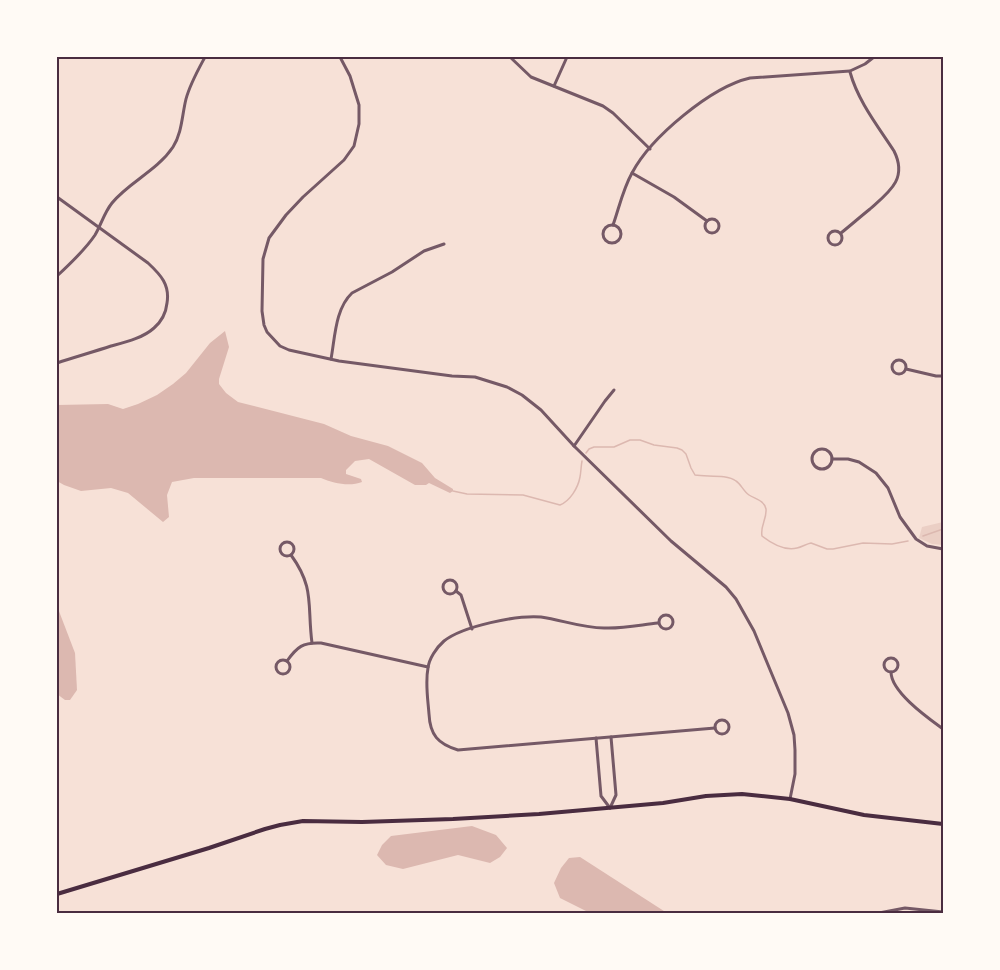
<svg xmlns="http://www.w3.org/2000/svg" width="1000" height="970" viewBox="0 0 1000 970" font-family="'Roboto Condensed',sans-serif">
<style>
.green{fill:#ebcfc5}
.water{fill:#dcb8b0}
.lines{fill:none;stroke-linecap:round;stroke-linejoin:round}
.stream{stroke:#dcb8b0;stroke-width:1.5}
.minor{stroke:#755966;stroke-width:3}
.secondary{stroke:#4a2c40;stroke-width:4}
.neatline{fill:none;stroke:#4a2c40;stroke-width:2}
</style>
<rect width="100%" height="100%" fill="#f7e1d7"/>
<path class="green" d="M943,522V545L932,544L919,538L922,527Z"/>
<g class="water">
<path d="M225,331L229,347L219,379V384L226,393L238,402L324,424L351,436L388,446L422,463L435,478L453,489V491L450,493L429,483L426,485H415L369,459L355,461L346,470V474L361,479L362,482C349,487 333,483 321,478H194L172,482L167,495L169,517L163,522L128,493L111,488L81,491L64,485L57,481V405L108,404L123,409L138,404L157,395L173,384L186,373L210,343Z"/>
<path d="M57,606L75,653L77,690L70,700H65L57,694Z"/>
<path d="M472,826L496,835L507,848L500,857L490,863L458,855L403,869L386,865L377,855L382,845L391,836Z"/>
<path d="M580,857L667,913H594L586,911L560,898L554,883L561,868L569,858Z"/>
</g>
<g class="lines">
<g class="stream">
<path d="M586,453L589,449L594,447H614L630,440H640L654,445L677,448L682,450L686,454L691,468L695,475C706,477 727,474 736,481C741,484 743,491 749,495C755,499 764,500 766,509C767,519 760,526 762,536C771,543 785,551 797,548C802,547 806,544 811,543L827,549H833L863,543L892,544L908,541"/>
<path d="M453,491L467,494L523,495L560,505C570,501 578,488 580,477C581,472 581,466 582,461"/>
<path d="M923,536L943,529"/>
</g>
<g class="minor">
<path d="M340,57L350,76L359,105V124L354,146L344,160L303,197L286,215L269,238L263,259L262,311L264,325L267,332L280,346L289,350L339,361L452,376L475,377L507,387L522,395L541,410L574,446L671,541L726,587L736,599L754,631L788,713L794,735L795,750V774L790,799"/>
<path d="M510,57L531,77L603,106L613,113L650,149"/>
<path d="M554,86L567,57"/>
<path d="M632,173L674,197L707,221"/>
<path d="M57,197L148,263C161,275 170,285 167,303C166,313 162,321 154,328C143,338 126,342 111,346C93,352 75,357 57,363"/>
<circle cx="712" cy="226" r="7"/>
<path d="M613,225C619,208 623,189 632,173C651,137 711,87 750,78L850,71L865,64L874,57"/>
<circle cx="612" cy="234" r="9"/>
<circle cx="835" cy="238" r="7"/>
<path d="M841,233C851,225 860,217 870,209C889,192 908,179 894,151C877,125 858,101 850,72"/>
<path d="M57,276C70,264 85,250 95,235C101,225 104,213 112,203C129,182 157,171 173,147C182,133 182,115 186,99C190,84 198,70 205,57"/>
<path d="M331,359C335,338 335,309 352,293L392,272L424,251L444,244"/>
<circle cx="899" cy="367" r="7"/>
<path d="M906,369L936,376H943"/>
<path d="M574,446L605,401L614,390"/>
<circle cx="822" cy="459" r="10"/>
<path d="M832,459H848L859,462L876,473L888,488L900,517L916,539L927,546L943,549"/>
<circle cx="287" cy="549" r="7"/>
<path d="M291,555C315,588 307,605 312,643"/>
<circle cx="450" cy="587" r="7"/>
<path d="M456,591L461,595L472,629"/>
<circle cx="666" cy="622" r="7"/>
<path d="M658,623C640,625 622,629 604,628C582,628 562,620 541,617C517,615 463,626 444,641C436,648 429,659 428,668C425,683 428,700 429,714C430,735 438,744 458,750L715,728"/>
<circle cx="891" cy="665" r="7"/>
<circle cx="283" cy="667" r="7"/>
<path d="M287,661C297,647 303,642 321,643L428,667"/>
<path d="M891,672C891,692 928,718 943,729"/>
<circle cx="722" cy="727" r="7"/>
<path d="M596,738L601,796L610,808"/>
<path d="M610,808L616,795L611,737"/>
<path d="M879,913L905,908L943,912"/>
</g>
<path class="secondary" d="M57,894L209,848L265,829L280,825L303,821L362,822L453,819L539,814L663,803L706,796L742,794L790,799L864,815L943,824"/>
</g>
<rect width="1000" height="970" fill="none" stroke="#fffaf5" stroke-width="117"/>
<rect x="58" y="58" width="884" height="854" class="neatline"/>
</svg>
